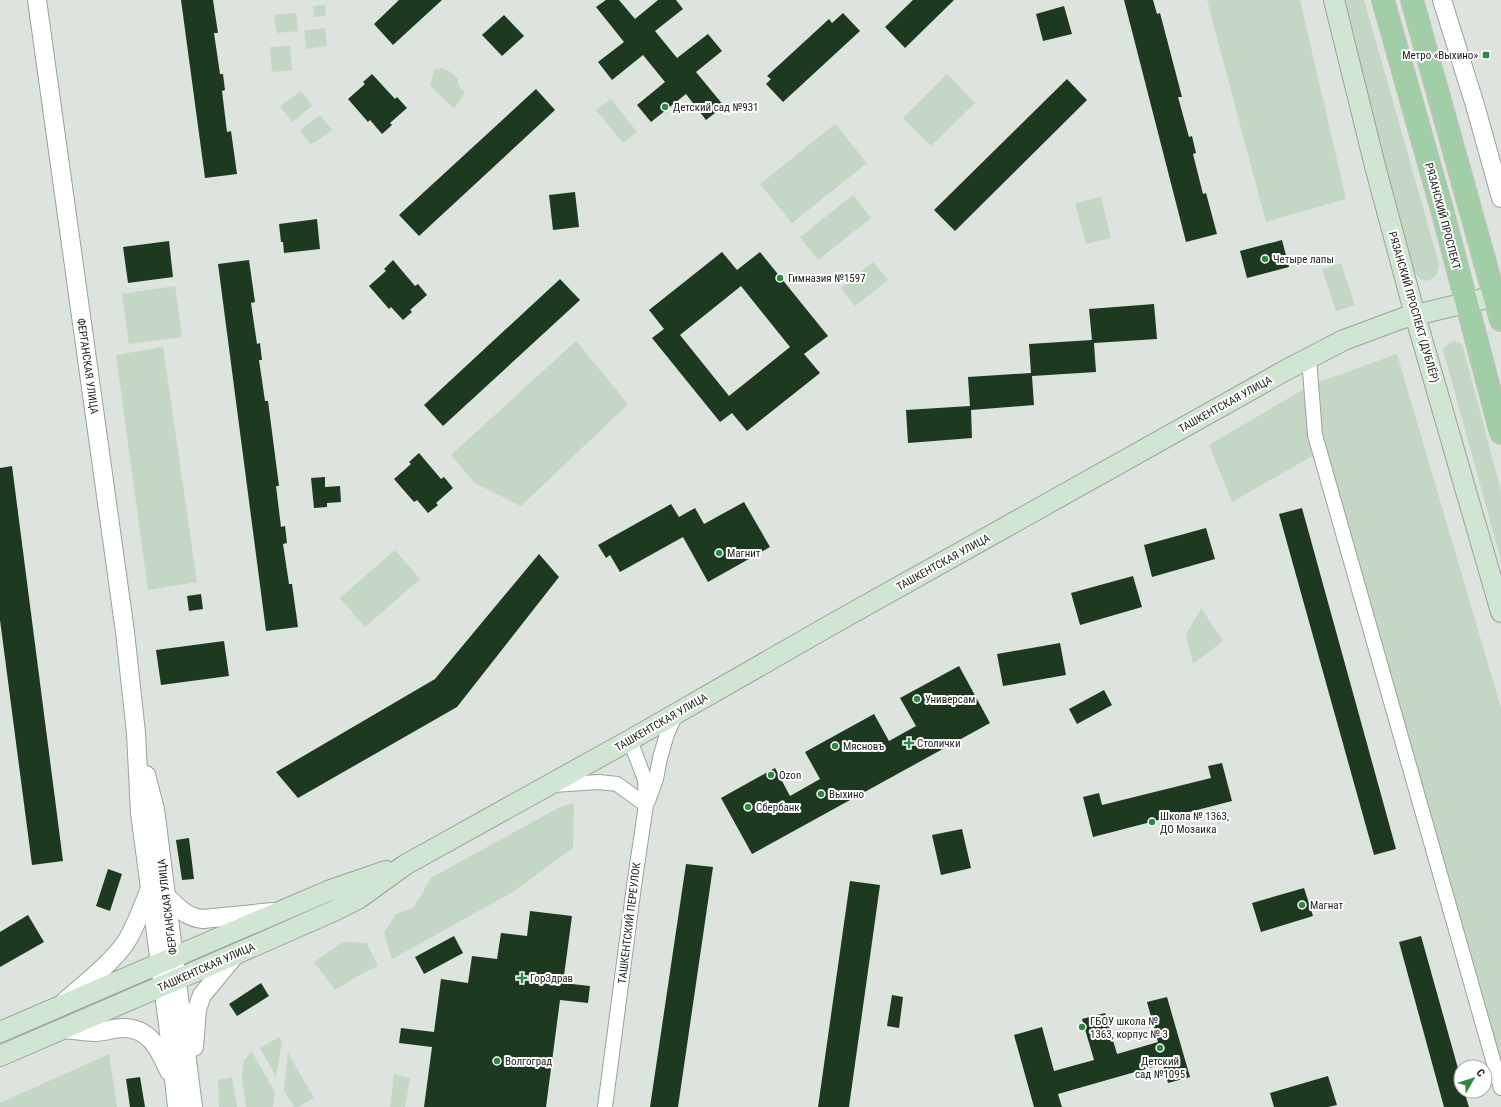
<svg xmlns="http://www.w3.org/2000/svg" width="1501" height="1107" viewBox="0 0 1501 1107" font-family="'Roboto Condensed',sans-serif">
<style>
.green{fill:#c3d7c4}
.building{fill:#1d3a21;fill-rule:evenodd}
.lines{fill:none;stroke-linecap:round;stroke-linejoin:round}
.minor-casing{stroke:#9ba19b;stroke-width:16}
.tertiary-casing{stroke:#9ba19b;stroke-width:20}
.secondary-casing{stroke:#9ba19b;stroke-width:22}
.primary-casing{stroke:#c1c1c1;stroke-width:24}
.minor{stroke:#fff;stroke-width:14}
.tertiary{stroke:#fff;stroke-width:18}
.secondary{stroke:#d0e6d3;stroke-width:20}
.primary{stroke:#a2cea7;stroke-width:22}
.poi-dot{fill:#2b8a3d;stroke:#fff;stroke-width:1.5}
.labels{text-anchor:middle;stroke-width:4;stroke-linejoin:round;paint-order:stroke}
.poi-label{font-size:11px;fill:#202220;stroke:#fff;text-anchor:start}
.street-label{font-size:11px;fill:#202220;stroke:#fff}
</style>
<rect width="100%" height="100%" fill="#dde3dd"/>
<g class="green">
<path d="M1207,0H1300L1346,199L1266,222Z"/>
<path d="M1343,0H1364L1439,264C1438,273 1435,279 1426,281L1419,278L1414,271L1368,101Z"/>
<path d="M325,5L326,16L314,17L313,6Z"/>
<path d="M296,13L298,31L277,33L274,15Z"/>
<path d="M325,28L327,46L306,49L304,31Z"/>
<path d="M290,46L292,70L272,72L270,47Z"/>
<path d="M442,68L451,72L458,79V85L465,93L454,108L430,86L434,70Z"/>
<path d="M947,74L975,103L931,146L903,118Z"/>
<path d="M301,91L312,106L292,122L280,106Z"/>
<path d="M611,99L637,132L623,143L596,110Z"/>
<path d="M320,115L332,130L311,145L300,130Z"/>
<path d="M835,124L867,163L792,223L760,184Z"/>
<path d="M853,195L871,218L818,260L800,237Z"/>
<path d="M1101,197L1111,238L1086,244L1075,203Z"/>
<path d="M873,262L888,280L855,306L841,288Z"/>
<path d="M1341,263L1355,305L1336,311L1322,269Z"/>
<path d="M175,286L182,337L129,344L122,294Z"/>
<path d="M576,341L628,404L521,506L475,483L451,455Z"/>
<path d="M1454,341L1460,343L1463,347L1501,491V560L1443,350C1445,345 1449,343 1454,341Z"/>
<path d="M163,347L197,582L148,590L116,355Z"/>
<path d="M1397,354L1501,708V1076L1321,451L1232,502L1209,445L1311,385Z"/>
<path d="M395,550L420,579L365,627L340,598Z"/>
<path d="M1201,608L1223,641L1193,664L1186,635Z"/>
<path d="M574,803L573,848L511,893L392,959L384,933L396,914L414,907L431,878L560,807Z"/>
<path d="M343,942L367,943L378,966L363,973L335,990L314,962Z"/>
<path d="M279,1037L282,1041L276,1077L260,1048Z"/>
<path d="M252,1052L275,1092L273,1107H246L242,1077L244,1060Z"/>
<path d="M288,1053L314,1098L298,1107H294L284,1091Z"/>
<path d="M109,1054L117,1107H0V1103Z"/>
<path d="M394,1074L410,1078L405,1107H390Z"/>
<path d="M232,1077L237,1107H219L218,1080Z"/>
</g>
<g class="building">
<path d="M181,0H213L218,33H214L220,74H223L225,90L222,91L227,132L231,131L237,174L205,178Z"/>
<path d="M399,0H442L393,45L374,24Z"/>
<path d="M606,0H619L635,19L658,0H676L683,9L655,31L677,58L708,34L722,51L696,72L724,106L706,120L686,94L651,122L637,105L665,82L643,55L612,80L598,62L624,42L596,7Z"/>
<path d="M913,0H954L905,48L885,27Z"/>
<path d="M1124,0H1153L1157,14L1160,13L1182,97H1178L1189,137L1192,136L1196,153L1193,154L1203,194L1206,193L1217,234L1186,242Z"/>
<path d="M1064,6L1072,34L1043,41L1036,14Z"/>
<path d="M843,13L860,31L783,102L766,84L771,79L767,76L829,19L832,23Z"/>
<path d="M504,15L524,36L502,56L482,35Z"/>
<path d="M372,74L395,99L397,97L407,108L390,123L392,125L382,134L370,120L368,122L348,99L365,84L363,82Z"/>
<path d="M1067,79L1087,100L955,231L934,210Z"/>
<path d="M536,89L555,110L419,236L399,215Z"/>
<path d="M575,192L579,227L553,230L549,195Z"/>
<path d="M317,219L320,249L284,253L283,242H281L279,224Z"/>
<path d="M1282,240L1289,267L1247,278L1240,251Z"/>
<path d="M169,241L173,277L128,283L123,247Z"/>
<path d="M722,252L737,270L760,252L828,336L804,354L820,373L747,431L732,413L720,422L652,338L664,329L649,310ZM741,286L790,347L729,396L680,335Z"/>
<path d="M249,260L255,302L251,303L257,344L260,343L262,360H259L265,401H268L279,486H276L281,527L285,526L287,543L283,544L289,584H292L298,627L266,631L218,264Z"/>
<path d="M393,260L415,286L418,284L427,295L410,310L412,312L403,320L391,307L389,309L369,286L386,271L384,269Z"/>
<path d="M560,279L580,300L443,426L424,405Z"/>
<path d="M1154,304L1157,339L1094,343L1096,372L1032,376L1034,405L971,410L972,438L908,443L906,410L970,406L968,377L1031,373L1029,344L1092,340L1089,309Z"/>
<path d="M419,453L441,479L444,477L453,488L436,503L438,505L428,513L417,500L414,502L394,479L411,464L409,462Z"/>
<path d="M12,466L63,861L32,865L0,620V468Z"/>
<path d="M325,477V487L340,486L341,502L327,503V507L314,508L311,478Z"/>
<path d="M744,502L770,547L708,582L683,537L620,572L610,555L606,558L598,545L671,504L679,517L695,508L704,524Z"/>
<path d="M1302,508L1396,849L1374,855L1279,514Z"/>
<path d="M1206,528L1215,559L1152,577L1144,545Z"/>
<path d="M539,554L559,577L457,707L298,798L276,772L435,679Z"/>
<path d="M1133,576L1142,607L1080,625L1071,593Z"/>
<path d="M201,594L203,609L189,611L187,596Z"/>
<path d="M224,641L229,676L161,685L156,650Z"/>
<path d="M1060,643L1066,675L1003,686L997,654Z"/>
<path d="M959,666L990,723L752,854L721,798L775,768L790,796L820,779L805,752L874,714L889,741L916,726L900,698Z"/>
<path d="M1104,690L1112,705L1077,724L1069,709Z"/>
<path d="M1222,763L1232,801L1093,837L1083,797L1099,793L1102,805L1211,778L1208,766Z"/>
<path d="M962,829L971,868L941,875L932,835Z"/>
<path d="M189,838L194,879L182,880L176,840Z"/>
<path d="M686,864L713,867L678,1107H650Z"/>
<path d="M108,869L122,874L110,911L96,906Z"/>
<path d="M850,881L880,885L849,1107H818Z"/>
<path d="M1304,888L1313,916L1261,932L1252,903Z"/>
<path d="M530,911L572,916L563,983L590,986L588,1003L560,1000L546,1107H424L432,1047L399,1043L401,1028L434,1032L441,979L468,983L472,956L497,959L501,933L527,936Z"/>
<path d="M28,915L44,942L0,967V932Z"/>
<path d="M454,936L463,953L424,974L415,957Z"/>
<path d="M1421,936L1461,1079V1091H1464L1469,1107H1444L1399,942Z"/>
<path d="M261,983L269,996L237,1016L229,1004Z"/>
<path d="M892,995L903,997L899,1028L887,1026Z"/>
<path d="M1167,997L1190,1077L1168,1083L1163,1064L1058,1094L1062,1107H1034L1014,1035L1042,1027L1054,1071L1094,1060L1082,1019L1105,1013L1117,1054L1158,1042L1147,1002Z"/>
<path d="M1328,1076L1337,1105L1328,1107H1274L1270,1093Z"/>
<path d="M140,1077L145,1107H130L126,1079Z"/>
</g>
<g class="lines">
<g class="minor-casing">
<g id="minor">
<path d="M1309,358L1315,435L1501,1088"/>
<path d="M553,785L599,782L617,784L646,805"/>
<path d="M648,801L656,779L660,758L667,734L676,714"/>
<path d="M605,1107L634,886L646,805L645,780L630,740"/>
</g>
</g>
<g class="tertiary-casing">
<g id="tertiary">
<path d="M37,0L125,632L136,733L140,813L168,1024L177,1107"/>
<path d="M1442,0L1475,105L1501,198"/>
<path d="M146,775L155,809L193,1107"/>
<path d="M166,896C179,908 185,917 203,919L273,912"/>
<path d="M64,1002C82,986 113,962 126,942C136,926 142,908 149,891"/>
<path d="M64,1029C74,1030 85,1032 95,1032C104,1032 113,1028 123,1028C150,1028 159,1049 169,1071"/>
<path d="M194,1047L197,1009L202,995L236,954"/>
</g>
</g>
<g class="secondary-casing">
<g id="secondary">
<path d="M1334,0L1376,170L1415,315L1501,612"/>
<path d="M0,1032L328,891L386,871"/>
<path d="M0,1056L236,954L336,910L358,899L405,865L630,740L829,626L1286,370L1344,340L1403,318L1495,296"/>
</g>
</g>
<g class="primary-casing">
<g id="primary">
<path d="M1383,0L1441,206L1501,433"/>
<path d="M1412,0L1501,320"/>
</g>
</g>
<use href="#minor" class="minor"/>
<use href="#tertiary" class="tertiary"/>
<use href="#secondary" class="secondary"/>
<use href="#primary" class="primary"/>
</g>
<g class="poi-dot">
<rect x="1482" y="51" width="8" height="8" rx="2"/>
<circle cx="665" cy="107" r="4"/>
<circle cx="1265" cy="259" r="4"/>
<circle cx="780" cy="278" r="4"/>
<circle cx="719" cy="553" r="4"/>
<circle cx="917" cy="699" r="4"/>
<path d="M907 737h4v4h4v4h-4v4h-4v-4h-4v-4h4z"/>
<circle cx="835" cy="746" r="4"/>
<circle cx="771" cy="775" r="4"/>
<circle cx="821" cy="794" r="4"/>
<circle cx="748" cy="807" r="4"/>
<circle cx="1152" cy="822" r="4"/>
<circle cx="1302" cy="905" r="4"/>
<path d="M520 972h4v4h4v4h-4v4h-4v-4h-4v-4h4z"/>
<circle cx="1082" cy="1027" r="4"/>
<circle cx="1160" cy="1048" r="4"/>
<circle cx="497" cy="1061" r="4"/>
</g>
<g class="labels">
<g class="poi-label">
<text x="1478" y="59" text-anchor="end">Метро «Выхино»</text>
<text x="673" y="111">Детский сад №931</text>
<text x="1273" y="263">Четыре лапы</text>
<text x="788" y="282">Гимназия №1597</text>
<text x="727" y="557">Магнит</text>
<text x="925" y="703">Универсам</text>
<text x="917" y="747">Столички</text>
<text x="843" y="750">Мясновъ</text>
<text x="779" y="779">Ozon</text>
<text x="829" y="798">Выхино</text>
<text x="756" y="811">Сбербанк</text>
<text x="1160" y="820">Школа № 1363,<tspan x="1160" dy="13">ДО Мозаика</tspan></text>
<text x="1310" y="909">Магнат</text>
<text x="530" y="982">ГорЗдрав</text>
<text x="1090" y="1025">ГБОУ школа №<tspan x="1090" dy="13">1363, корпус № 3</tspan></text>
<text x="505" y="1065">Волгоград</text>
<text x="1160" y="1065" text-anchor="middle">Детский<tspan x="1160" dy="13">сад №1095</tspan></text>
</g>
<g class="street-label">
<text transform="translate(1443 216) rotate(75)" y="4">РЯЗАНСКИЙ ПРОСПЕКТ</text>
<text transform="translate(1414 307) rotate(74)" y="4">РЯЗАНСКИЙ ПРОСПЕКТ (ДУБЛЁР)</text>
<text transform="translate(88 366) rotate(82)" y="4">ФЕРГАНСКАЯ УЛИЦА</text>
<text transform="translate(1225 404) rotate(-29)" y="4">ТАШКЕНТСКАЯ УЛИЦА</text>
<text transform="translate(943 562) rotate(-29)" y="4">ТАШКЕНТСКАЯ УЛИЦА</text>
<text transform="translate(661 722) rotate(-30)" y="4">ТАШКЕНТСКАЯ УЛИЦА</text>
<text transform="translate(167 907) rotate(-97)" y="4">ФЕРГАНСКАЯ УЛИЦА</text>
<text transform="translate(629 923) rotate(-83)" y="4">ТАШКЕНТСКИЙ ПЕРЕУЛОК</text>
<text transform="translate(206 967) rotate(-24)" y="4">ТАШКЕНТСКАЯ УЛИЦА</text>
</g>
</g>
<g transform="translate(1473 1079) rotate(51)"><circle r="19" fill="#ffffff" stroke="#a6a7a6"/>
<path d="M0-3L7 15L0 10L-7 15Z" fill="#2b8a3d"/>
<text y="-6" font-size="11" font-weight="bold" text-anchor="middle" fill="#202220">С</text>
</g>
</svg>
